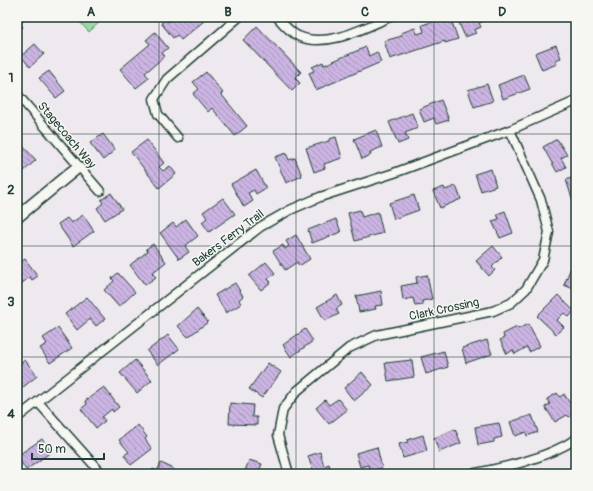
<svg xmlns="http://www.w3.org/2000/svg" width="593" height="491" viewBox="0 0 593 491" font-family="Pangolin,sans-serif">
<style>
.grass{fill:#99dba5;stroke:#5c8c6c}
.building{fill:url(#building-back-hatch);stroke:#1f3d34}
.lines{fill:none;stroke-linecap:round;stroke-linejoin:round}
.street-casing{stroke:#1f3d34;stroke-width:11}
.secondary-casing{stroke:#1f3d34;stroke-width:14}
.street{stroke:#f6f6f2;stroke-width:8}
.secondary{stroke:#f6f6f2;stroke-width:11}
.grid{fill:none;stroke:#1f3d34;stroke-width:1;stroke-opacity:0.55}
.labels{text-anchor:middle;stroke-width:3;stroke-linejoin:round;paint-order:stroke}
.street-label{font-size:12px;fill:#1f3d34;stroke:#f6f6f2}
.neatline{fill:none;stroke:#1f3d34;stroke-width:1.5}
.grid-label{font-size:13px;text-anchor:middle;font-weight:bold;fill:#1f3d34}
</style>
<defs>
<pattern id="building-back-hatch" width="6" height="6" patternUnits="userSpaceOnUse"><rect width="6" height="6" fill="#ccb4e3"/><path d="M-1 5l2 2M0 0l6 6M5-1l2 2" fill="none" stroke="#a594b9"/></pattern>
</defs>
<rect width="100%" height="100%" fill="#eee9ef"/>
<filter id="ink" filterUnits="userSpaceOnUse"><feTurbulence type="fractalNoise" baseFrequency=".025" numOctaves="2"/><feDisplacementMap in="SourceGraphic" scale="8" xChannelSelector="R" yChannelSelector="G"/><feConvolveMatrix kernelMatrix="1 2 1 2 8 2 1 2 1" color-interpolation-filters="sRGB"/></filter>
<g filter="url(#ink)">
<path class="grass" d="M81,17H105L89,32L78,20Z"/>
<g class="building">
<path d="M17,17H23L25,20L20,23L23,27L17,32Z"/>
<path d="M174,17H201L204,21L181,40L177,35L173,38L161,23L166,19L168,22Z"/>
<path d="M447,17H450L458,39L445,43V41L390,59L384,41L402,36L401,33L415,28L417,34L424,32L422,25Z"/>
<path d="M460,17H493L479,23L481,27L474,30L476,33L465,37L457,18Z"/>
<path d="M257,26L301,72L295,78L300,83L292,91L243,40Z"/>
<path d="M155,32L168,48L162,53L165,56L145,73L149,78L136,88L120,69L150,44L146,40Z"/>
<path d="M35,44L44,54L30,67L21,56Z"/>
<path d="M556,45L561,58L555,60L557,64L542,70L535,53Z"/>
<path d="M366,47L369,56L377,52L381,62L316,90L309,73L314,71L312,67L323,62L324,65Z"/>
<path d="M49,71L65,91L56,98L39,78Z"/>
<path d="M206,72L223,93L221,94L247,126L235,136L212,108L208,112L193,94L199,89L193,82Z"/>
<path d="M524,75L530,89L503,99L498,85Z"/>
<path d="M487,84L493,101L474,107L468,90Z"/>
<path d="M441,100L449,120L436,124L434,118L424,122L419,109Z"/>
<path d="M412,113L418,128L405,133L408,140L398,144L389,122Z"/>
<path d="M376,130L382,147L370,152L371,155L362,159L354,139Z"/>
<path d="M103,134L115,150L103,160L90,143Z"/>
<path d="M336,137L342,158L324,164L325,168L314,172L306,148L329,141V139Z"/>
<path d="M557,139L567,155L561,158L566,167L557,172L543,147Z"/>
<path d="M147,140L164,163L159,167L163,171L170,166L176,174L159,188L131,152Z"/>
<path d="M19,142L36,160L23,172L17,165V144Z"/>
<path d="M286,153L289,160L295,158L302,176L286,183L275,157Z"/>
<path d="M491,169L496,186L481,191L475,174Z"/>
<path d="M256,170L266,188L256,194L254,190L248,193L253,201L244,207L231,184Z"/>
<path d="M576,176V200L573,201L566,180Z"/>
<path d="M456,186L461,199L440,208L433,191L444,187L445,190Z"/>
<path d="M111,193L122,209L105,220L97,208L103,203L101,200Z"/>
<path d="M414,195L419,210L394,219L389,203Z"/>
<path d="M223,198L235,214L209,232L202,222L207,218L203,212Z"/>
<path d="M360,210L362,217L378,212L383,233L355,241L348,213Z"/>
<path d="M505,211L513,233L500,238L492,221L499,219L497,214Z"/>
<path d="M83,215L94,231L73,246L58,224L67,218L71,223Z"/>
<path d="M186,219L198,236L185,246L189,252L179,259L160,233L173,223L176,227Z"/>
<path d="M336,219L341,232L312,243L308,230Z"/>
<path d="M573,220H576V250H574Z"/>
<path d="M296,235L310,259L299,266L297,262L285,270L273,251L283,245L285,249L289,246L286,241Z"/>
<path d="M153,244L166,262L152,273L156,277L145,285L130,265L148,251L146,249Z"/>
<path d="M493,246L502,257L492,267L495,270L489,276L476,261Z"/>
<path d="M25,259L38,276L32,280L30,277L17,287V265Z"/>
<path d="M266,262L275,273L268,279L271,282L261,290L249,276Z"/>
<path d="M573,262L576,263V290L564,285Z"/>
<path d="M118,273L135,292L119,307L104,290L114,281L112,278Z"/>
<path d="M427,275L432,299L422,301L423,305L415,306L413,298L403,300L401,286L417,283L416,277Z"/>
<path d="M235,283L243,296L239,300L241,304L226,313L215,295Z"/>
<path d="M381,291L383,305L375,306L376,309L359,312L356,296Z"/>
<path d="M337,295L342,305L336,309L339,314L325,321L317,307Z"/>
<path d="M558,295L574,311L569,317L564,313L557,320L564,327L556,334L537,316Z"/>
<path d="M87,297L105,319L96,326L90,319L77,330L65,314Z"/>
<path d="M197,309L208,322L188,337L178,326Z"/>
<path d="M528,324L540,346L529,352L527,347L515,354L513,350L507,354L500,340L504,338L503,334L517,327L518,329Z"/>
<path d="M58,328L72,348L50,363L40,348L47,344L43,338Z"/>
<path d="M305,329L313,341L291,357L283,345Z"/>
<path d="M168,335L179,349L158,365L147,351Z"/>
<path d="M487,340L492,354L466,363L462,348Z"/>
<path d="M444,351L448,367L426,374L421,357Z"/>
<path d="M25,360L37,376L17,392V366Z"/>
<path d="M135,360L152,380L137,393L120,373Z"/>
<path d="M412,360L414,377L388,381L385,363Z"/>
<path d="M268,363L281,372L262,398L249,389Z"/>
<path d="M362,372L373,385L354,401L344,388Z"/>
<path d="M104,387L119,407L113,412L112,409L102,417L105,421L96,428L81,409L87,404L85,401Z"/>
<path d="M557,393L560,397L564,394L576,413L569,417L567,415L555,422L545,407L550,404L547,399Z"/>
<path d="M338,399L347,410L329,424L316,408L325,400L329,405Z"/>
<path d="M230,403L253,405L252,417H257V425L229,424Z"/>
<path d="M532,415L538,432L527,436L526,432L515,436L510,422Z"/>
<path d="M499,423L502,437L494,439V442L478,445L475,427Z"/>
<path d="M138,425L147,437L145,439L152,449L131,465L124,455L129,452L119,440Z"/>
<path d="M455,429L461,443L439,452L434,438Z"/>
<path d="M423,435L427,451L403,458L399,444L408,442L407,440Z"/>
<path d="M42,439L51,452L26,470L17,456Z"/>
<path d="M377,447L382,468L370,471L368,465L360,467L356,453Z"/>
<path d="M320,452L324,466L329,464L332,474H314L308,456Z"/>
<path d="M249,460L262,464L258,474H244Z"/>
<path d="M161,463L174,469L172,474H151L153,469L157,471Z"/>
<path d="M576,470V474H567Z"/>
<rect x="191" y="471" width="23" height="3"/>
</g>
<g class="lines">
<g class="street-casing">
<g id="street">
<path d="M277,17C283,24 290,32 298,36C326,49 364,28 390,17"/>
<path d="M17,94L100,191"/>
<path d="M178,138L158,114L154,99L167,79L239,17"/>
<path d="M38,402L102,474"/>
<path d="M17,418L260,227L290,210L320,197L394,173L510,130L576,101"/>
<path d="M289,474L278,435L283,409L297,391L349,348L377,335L493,311L511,303L526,289L543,260L549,232L541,200L510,130"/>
<path d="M471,474C506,467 545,459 576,439"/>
</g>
</g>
<g class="secondary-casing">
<path id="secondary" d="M17,217L78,167"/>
</g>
<use href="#street" class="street"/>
<use href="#secondary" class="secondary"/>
</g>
</g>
<path class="grid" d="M159,17V474M296,17V474M434,17V474M17,134H576M17,246H576M17,357H576"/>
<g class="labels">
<g class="street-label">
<text transform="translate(67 135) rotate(50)" y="4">Stagecoach Way</text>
<text transform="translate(228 238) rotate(-37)" y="4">Bakers Ferry Trail</text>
<text transform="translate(444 309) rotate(-12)" y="4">Clark Crossing</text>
</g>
</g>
<rect width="593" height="491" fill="none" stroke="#f6f6f2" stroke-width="44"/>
<path d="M32 453v6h72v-6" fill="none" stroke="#1f3d34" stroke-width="2"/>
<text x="38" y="453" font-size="12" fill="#1f3d34" stroke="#f6f6f2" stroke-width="3" paint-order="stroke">50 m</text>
<rect x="22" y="22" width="549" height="447" class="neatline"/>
<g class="grid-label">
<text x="91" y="16">A</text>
<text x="228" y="16">B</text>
<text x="365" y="16">C</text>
<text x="502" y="16">D</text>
<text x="11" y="82">1</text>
<text x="11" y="194">2</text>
<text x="11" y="306">3</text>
<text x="11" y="418">4</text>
</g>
</svg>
